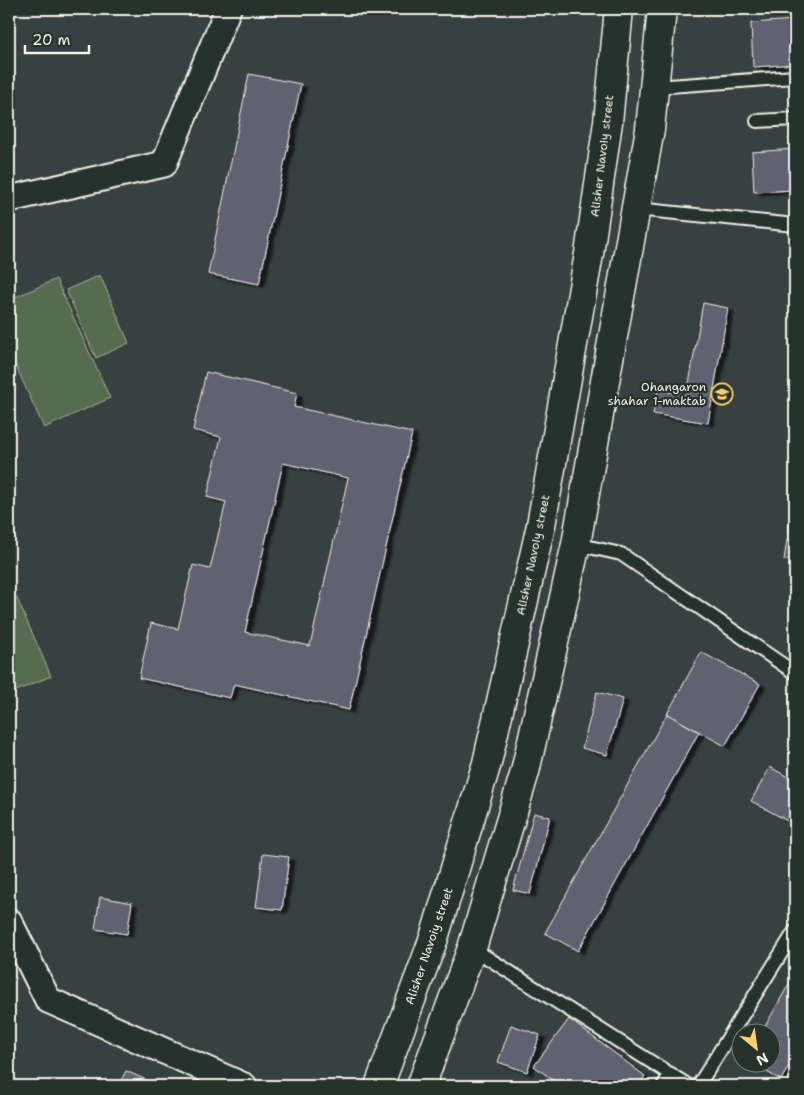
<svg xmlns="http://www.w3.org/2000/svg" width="804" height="1095" viewBox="0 0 804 1095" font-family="'Shantell Sans',sans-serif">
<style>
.green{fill:#576c50;stroke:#a6ae9c}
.building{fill:#5e626f;stroke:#f4f1e8;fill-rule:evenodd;filter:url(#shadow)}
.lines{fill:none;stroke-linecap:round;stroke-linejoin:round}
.lane-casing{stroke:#f4f1e8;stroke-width:16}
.street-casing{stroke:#f4f1e8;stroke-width:29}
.secondary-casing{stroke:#f4f1e8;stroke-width:31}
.lane{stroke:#26332d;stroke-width:12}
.street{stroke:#26332d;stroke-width:25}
.secondary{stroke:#26332d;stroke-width:28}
.labels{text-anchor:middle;stroke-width:4.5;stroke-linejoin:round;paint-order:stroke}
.street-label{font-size:12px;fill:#f4f1e8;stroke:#26332d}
.poi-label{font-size:12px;fill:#f4f1e8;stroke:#26332d;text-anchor:end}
</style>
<defs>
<filter id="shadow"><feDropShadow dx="5.5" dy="3" stdDeviation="1" flood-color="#0009"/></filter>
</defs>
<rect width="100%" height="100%" fill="#374141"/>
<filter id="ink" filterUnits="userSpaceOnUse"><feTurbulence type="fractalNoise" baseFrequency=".02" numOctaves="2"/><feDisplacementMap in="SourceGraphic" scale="10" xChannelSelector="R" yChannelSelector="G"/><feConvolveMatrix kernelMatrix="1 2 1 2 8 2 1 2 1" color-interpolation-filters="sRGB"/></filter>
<g filter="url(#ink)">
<g class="green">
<path d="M100,275L129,343L96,358L66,290Z"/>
<path d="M56,279L110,398L44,428L9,351V300Z"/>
<path d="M16,596L51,676L9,694V599Z"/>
</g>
<g class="building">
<path d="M795,20V64L753,67L751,23Z"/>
<path d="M249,74L301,84L259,284L208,274Z"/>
<path d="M795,149V190L754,192L752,152Z"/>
<path d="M703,303L728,308L708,423L653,414L658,390L687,395Z"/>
<path d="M206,372L297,393L294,407L412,433L349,710L234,684L230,698L139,678L151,623L178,629L193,565L210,569L226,502L207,497L221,437L193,430ZM283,463L348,478L310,646L245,632Z"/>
<path d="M790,520L795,521V561L784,560Z"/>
<path d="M701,652L760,684L725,746L667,714Z"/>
<path d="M597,692L623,699L607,755L582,748Z"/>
<path d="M667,714L699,732L578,951L545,933Z"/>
<path d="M770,767L795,781V825L751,801Z"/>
<path d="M534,813L550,817L530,894L513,890Z"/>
<path d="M263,854L289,857L282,910L256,907Z"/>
<path d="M100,897L132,903L127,934L95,929Z"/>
<path d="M795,973V1055L781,1080L749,1062H772V1032H762Z"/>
<path d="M569,1019L645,1076L638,1086H561L534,1066Z"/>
<path d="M511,1025L540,1035L527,1072L498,1062Z"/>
<path d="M126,1071L160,1086H118Z"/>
</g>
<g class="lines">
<g class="lane-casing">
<g id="lane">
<path d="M655,87L795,77"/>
<path d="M757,121L795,119"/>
<path d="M636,209L795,225"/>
<path d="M576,544L621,554L795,673"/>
<path d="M472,948L689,1086"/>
<path d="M663,1086L671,1074"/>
<path d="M698,1086L795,931"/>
</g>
</g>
<g class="street-casing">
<g id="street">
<path d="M9,199L164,164L228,9"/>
<path d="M9,921L48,1000L244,1086"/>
</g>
</g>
<g class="secondary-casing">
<g id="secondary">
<path d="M379,1086L434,938L487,763L541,525L589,254L608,122L619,9"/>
<path d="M421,1086L472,948L525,772L576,544L650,129L662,9"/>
</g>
</g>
<use href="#lane" class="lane"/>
<use href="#street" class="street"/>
<use href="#secondary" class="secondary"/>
</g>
</g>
<defs>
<g id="school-ring" transform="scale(1.125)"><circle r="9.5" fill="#26332d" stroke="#ffd166" stroke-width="1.5"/><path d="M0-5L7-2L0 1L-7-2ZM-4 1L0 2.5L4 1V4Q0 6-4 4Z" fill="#ffd166"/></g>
</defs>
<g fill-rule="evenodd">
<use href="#school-ring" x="722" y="394"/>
</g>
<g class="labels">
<g class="street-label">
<text transform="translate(602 156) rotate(-83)" y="4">Alisher Navoiy street</text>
<text transform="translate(533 555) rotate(-78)" y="4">Alisher Navoiy street</text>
<text transform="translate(429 946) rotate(-71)" y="4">Alisher Navoiy street</text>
</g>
<g class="poi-label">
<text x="706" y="391">Ohangaron<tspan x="706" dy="14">shahar 1-maktab</tspan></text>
</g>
</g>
<rect width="804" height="1095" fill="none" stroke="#26332d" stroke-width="30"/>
<rect x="15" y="15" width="774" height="1065" fill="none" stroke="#f4f1e8" stroke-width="2" filter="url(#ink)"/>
<g transform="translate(756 1048) rotate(151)"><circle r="24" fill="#26332d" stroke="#787f78"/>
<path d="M0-4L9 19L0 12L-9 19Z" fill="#ffd166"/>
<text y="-8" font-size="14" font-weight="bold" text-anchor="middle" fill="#f4f1e8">N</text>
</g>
<path d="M25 45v8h64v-8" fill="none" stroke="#f4f1e8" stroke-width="2.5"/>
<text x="32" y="45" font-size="15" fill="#f4f1e8" stroke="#26332d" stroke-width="4" paint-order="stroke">20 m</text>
</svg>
